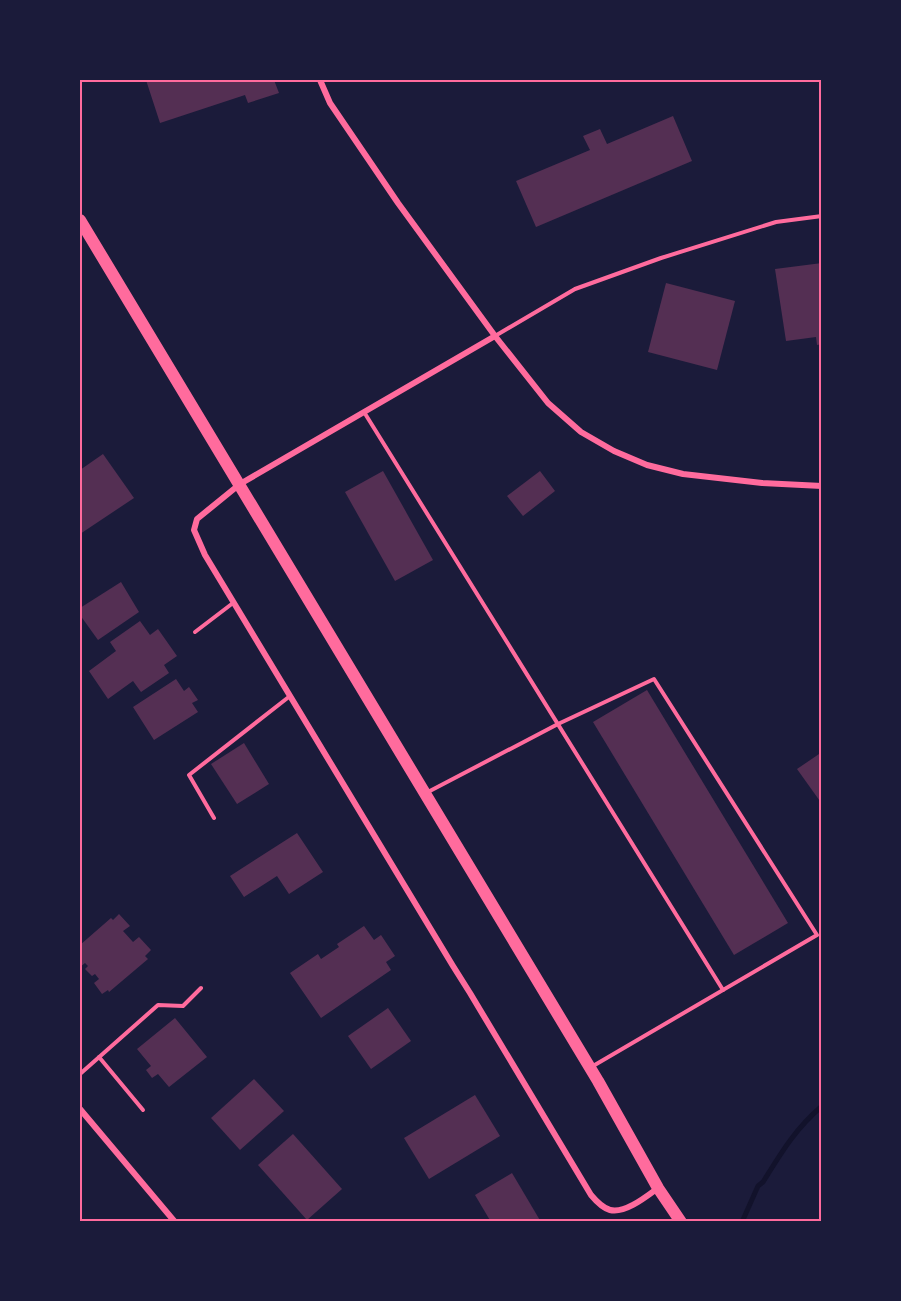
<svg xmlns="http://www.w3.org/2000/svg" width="901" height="1301" viewBox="0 0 901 1301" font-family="'Titillium Web',sans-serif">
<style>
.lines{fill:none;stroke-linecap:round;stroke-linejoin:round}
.stream{stroke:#12122b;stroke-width:5}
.building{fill:#542f53}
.service{stroke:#ff6b9d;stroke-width:4}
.minor{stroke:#ff6b9d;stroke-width:6}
.primary{stroke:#ff6b9d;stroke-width:12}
.neatline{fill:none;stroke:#ff6b9d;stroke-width:2}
</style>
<rect width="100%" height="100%" fill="#1b1b3a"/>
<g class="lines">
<path class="stream" d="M742,1222L758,1186L763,1182C781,1153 795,1129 822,1106"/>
</g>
<g class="building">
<path d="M146,80H274L279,93L248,103L245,95L160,123Z"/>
<path d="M673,116L692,161L536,227L516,181L590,150L583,136L600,129L607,144Z"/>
<path d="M822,263V344L817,345L816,337L786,341L775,269Z"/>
<path d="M666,283L735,301L717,370L648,352Z"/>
<path d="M103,454L134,498L80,534V470Z"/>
<path d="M383,471L433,560L395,581L345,492Z"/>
<path d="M540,471L555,491L523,516L507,496Z"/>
<path d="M121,582L139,612L98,640L80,615V608Z"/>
<path d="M140,621L150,635L158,629L177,656L164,665L169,673L141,692L133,681L108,699L89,671L116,651L110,642Z"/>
<path d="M176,679L184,691L189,687L198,700L192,703L198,712L154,740L133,707Z"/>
<path d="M647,690L788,923L734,955L593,722Z"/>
<path d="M244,743L269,784L237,804L211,764Z"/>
<path d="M822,752V804L797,769Z"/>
<path d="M297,833L323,872L289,894L277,876L244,897L230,876Z"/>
<path d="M119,914L130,926L123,931L133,942L139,937L151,950L145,956L148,959L109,992L108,990L102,994L94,983L99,979L95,974L92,976L85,969L88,966L85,963L80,967V945L111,918L113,920Z"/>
<path d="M364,926L374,940L381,935L395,956L386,962L391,970L321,1018L290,973L318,954L321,959L339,947L337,944Z"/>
<path d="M388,1008L411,1041L371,1069L348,1036Z"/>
<path d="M175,1018L207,1057L169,1087L158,1074L152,1078L146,1070L151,1066L137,1049Z"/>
<path d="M254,1079L284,1111L240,1150L211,1118Z"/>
<path d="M475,1095L500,1136L429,1179L404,1138Z"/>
<path d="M293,1134L342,1189L307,1220L258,1165Z"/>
<path d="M512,1173L541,1222H491L475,1195Z"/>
</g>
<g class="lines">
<g class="service">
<path d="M495,336L575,289L661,258L776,222L822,216"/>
<path d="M364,412L723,990"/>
<path d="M195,632L233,603"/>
<path d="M426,793L558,724L654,679L817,935L593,1066"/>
<path d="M214,818L189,775L290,696"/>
<path d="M99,1057L143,1110"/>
<path d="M80,1074L158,1005L183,1006L201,988"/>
</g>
<g class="minor">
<path d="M320,80L330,103L398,203L495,336L548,403L581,432L614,451L647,465L683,474L762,483L822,486"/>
<path d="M495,336L240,484L197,519L194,530L205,555L453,966L470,993L591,1195C596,1201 603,1208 610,1210C625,1214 647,1196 658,1188"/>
<path d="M80,1109L175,1222"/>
</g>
<path class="primary" d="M80,220L598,1081L658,1188L681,1222"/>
</g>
<rect width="901" height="1301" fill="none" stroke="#1b1b3a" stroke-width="162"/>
<rect x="81" y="81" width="739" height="1139" class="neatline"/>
</svg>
